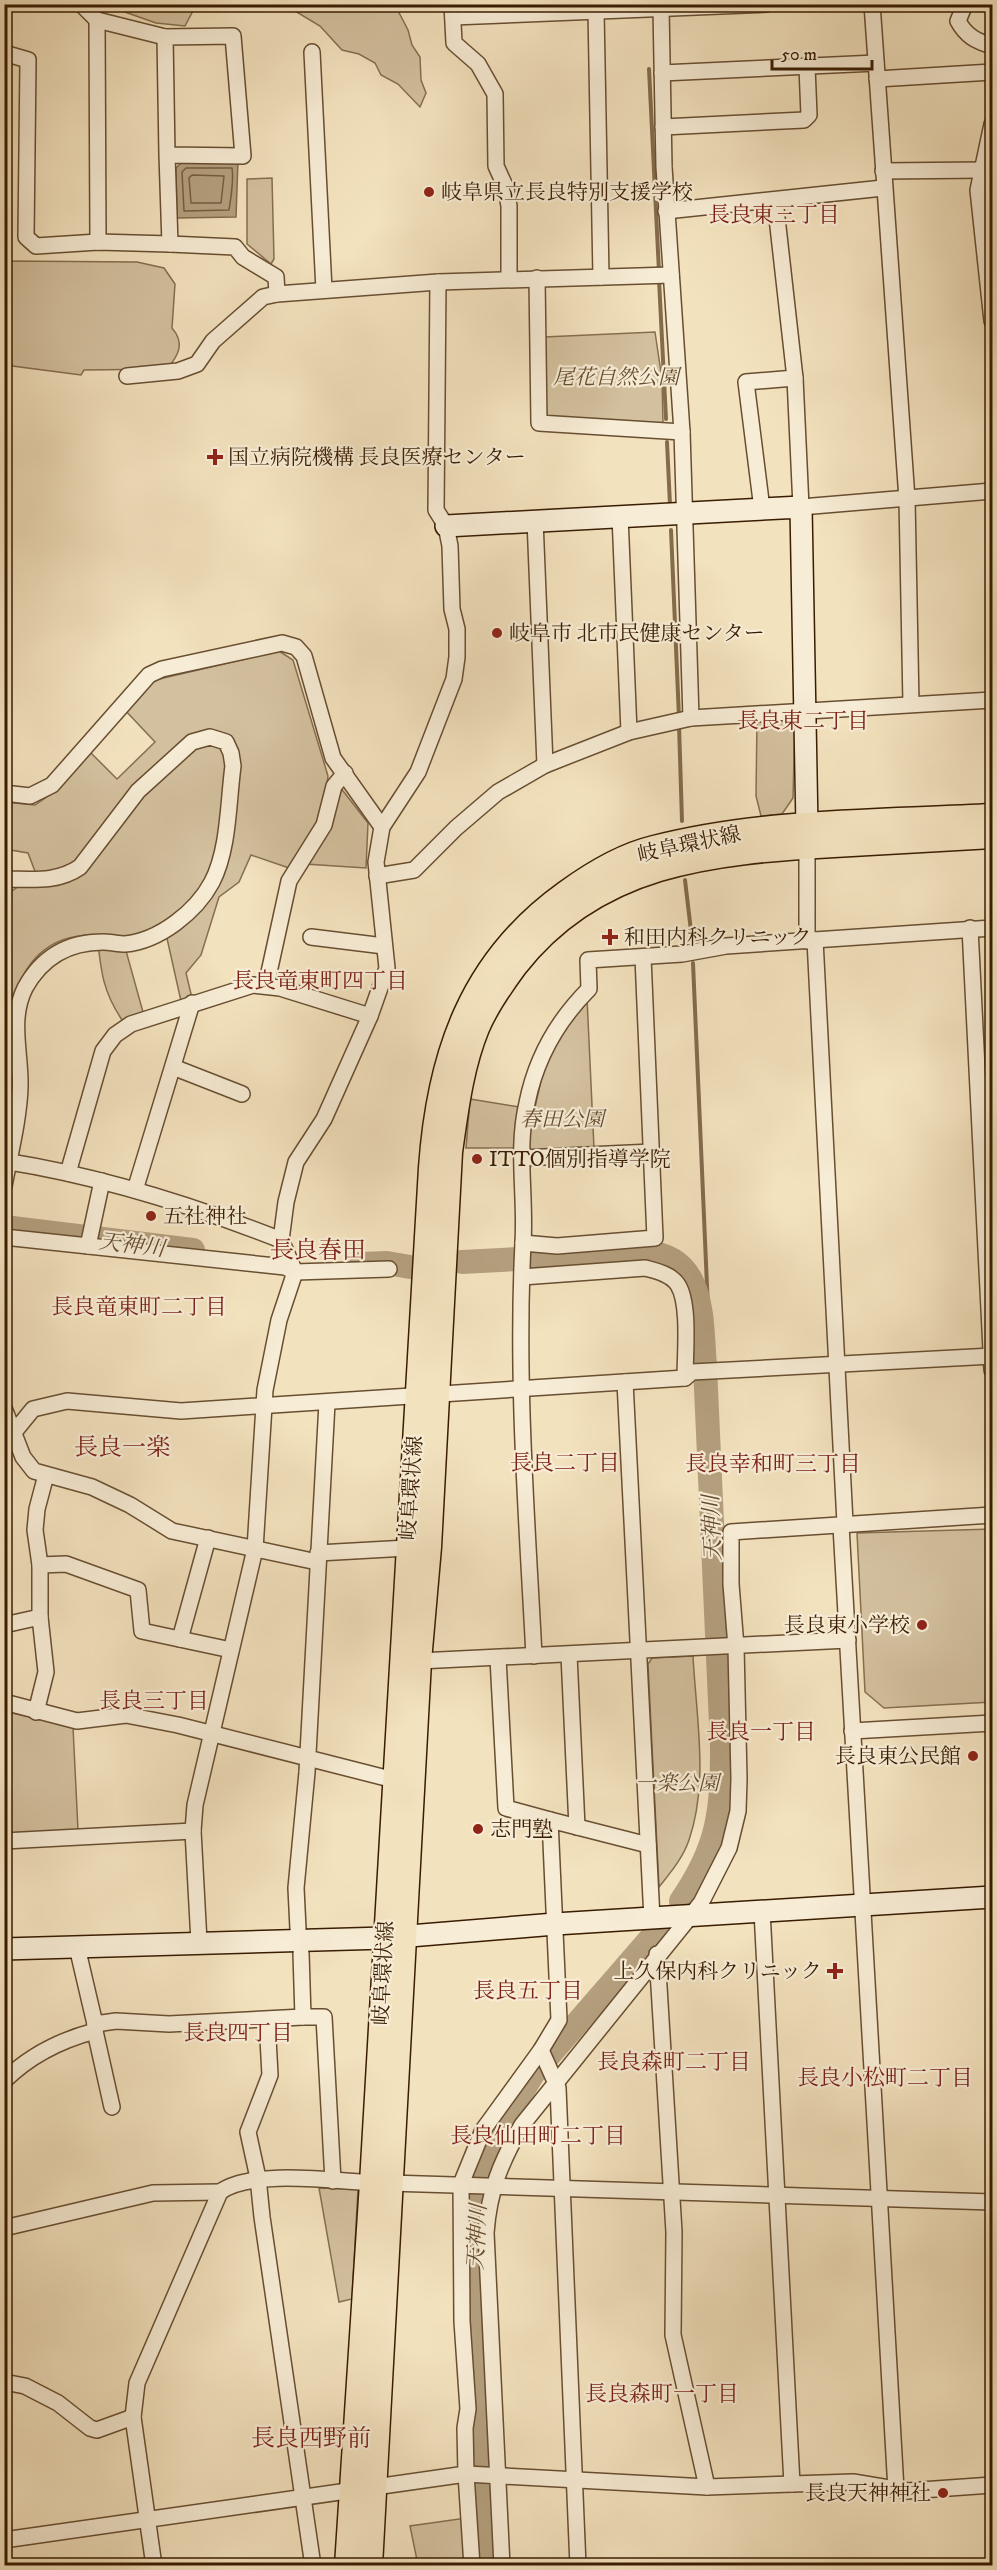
<svg xmlns="http://www.w3.org/2000/svg" width="997" height="2570" viewBox="0 0 997 2570" font-family="'IM FELL DW Pica','Noto Serif JP',serif">
<style>
.green{fill:#d3c09e;stroke:#866e50;stroke-width:1.5}
.water{fill:#b49f7e;stroke:#836b4c;stroke-width:1.5}
.lines{fill:none;stroke-linecap:round;stroke-linejoin:round}
.shore{stroke:#765e40;stroke-width:1.5}
.stream{stroke:#836b4c;stroke-width:4}
.river{stroke:#b49f7e;stroke-width:24}
.street-casing{stroke:#684e31;stroke-width:18}
.secondary-casing{stroke:#391c02;stroke-width:24}
.primary-casing{stroke:#391c02;stroke-width:27}
.street{stroke:#f7ecd5;stroke-width:15}
.secondary{stroke:#f7ecd5;stroke-width:21}
.primary{stroke:#f3e2be;stroke-width:24}
.poi-dot{fill:#8f2418;stroke:#f7ecd5;stroke-width:2}
.labels{text-anchor:middle;stroke-width:4.5;stroke-linejoin:round;paint-order:stroke}
.poi-label{font-size:21px;fill:#391c02;stroke:#f7ecd5;text-anchor:start}
.park-label{font-size:21px;font-style:italic;fill:#674d31;stroke:#f7ecd5}
.street-label{font-size:21px;fill:#391c02;stroke:#f7ecd5}
.neighbourhood-label{font-size:22px;fill:#7a1f14;stroke:#f7ecd5}
.water-label{font-size:22px;font-style:italic;fill:#644a2d;stroke:#f7ecd5}
.quarter-label{font-size:24px;fill:#7a1f14;stroke:#f7ecd5}
</style>
<rect width="100%" height="100%" fill="#f3e2be"/>
<filter id="stains"><feTurbulence type="fractalNoise" baseFrequency=".00333" numOctaves="4"/><feColorMatrix values="0 0 0 0 .2 0 0 0 0 .09 0 0 0 0 .02 0 0 0 .5 -.17"/></filter>
<radialGradient id="worn" r=".72"><stop offset=".6" stop-color="#630" stop-opacity="0"/><stop offset="1" stop-color="#630" stop-opacity=".3"/></radialGradient>
<g class="green">
<path d="M105,5H196L185,26L156,23Z"/>
<path d="M285,5H395L408,30L412,45L420,57L421,80L426,93L420,107L398,84L381,75L375,63L359,54L342,50L320,26Z"/>
<path d="M272,178L274,259L271,264L247,244V179Z"/>
<path d="M5,261L137,262L164,268L175,284L172,328C185,343 179,355 167,369L84,370L81,375L5,365Z"/>
<path d="M655,332L662,379L663,424L546,416L544,337Z"/>
<path d="M279,651L293,660L328,776L323,813L295,870L251,855L239,882L219,897L201,955L186,973L192,998L181,1001L164,925L123,940L143,1012L122,1020C102,990 101,970 97,935C47,933 23,963 10,1008H5L4,892L9,893L36,874L28,853L5,849V802L35,805L57,790L90,752L117,779L155,742L124,709L155,680Z"/>
<path d="M795,718L793,798L782,814L761,816L756,796L757,719Z"/>
<path d="M340,787L368,823L366,868L305,864Z"/>
<path d="M587,998L594,1148L532,1152L529,1150L528,1138L545,1063L559,1036Z"/>
<path d="M470,1099L519,1107L517,1148H466Z"/>
<path d="M992,1529V1702L884,1708L865,1692L857,1533Z"/>
<path d="M693,1656C696,1716 709,1782 689,1840C683,1858 670,1873 659,1887L648,1664L652,1658Z"/>
<path d="M4,1711L73,1727L78,1830L5,1834Z"/>
<path d="M319,2188L358,2189L352,2299L339,2302Z"/>
<path d="M466,2518L467,2565H418L410,2526Z"/>
</g>
<path class="water" d="M238,161L236,217L177,218L176,168L182,162Z"/>
<g class="lines">
<g class="shore">
<path d="M186,168H232C234,181 231,197 229,210L184,211L182,172Z"/>
<path d="M192,175L224,176L221,203H191L189,178Z"/>
</g>
<g class="stream">
<path d="M649,69L659,272"/>
<path d="M659,280L666,419"/>
<path d="M667,442L670,505"/>
<path d="M671,530L679,718"/>
<path d="M679,725L682,821"/>
<path d="M685,880L693,948"/>
<path d="M693,963L708,1309L700,1319"/>
</g>
<g class="river">
<path d="M4,1227L193,1250"/>
<path d="M462,1262L647,1252C706,1258 701,1319 705,1366L722,1746C722,1811 719,1846 681,1901"/>
<path d="M361,1264L387,1263L410,1267"/>
<path d="M488,2566L473,2263V2214L488,2149L533,2074L656,1932"/>
</g>
<g class="street-casing">
<g id="street">
<path d="M81,4L97,20L98,242"/>
<path d="M452,4L454,43L478,64L495,94L496,166L506,188L509,206V279"/>
<path d="M872,4L907,499L911,704"/>
<path d="M965,4L958,21C966,36 976,41 992,46"/>
<path d="M661,8L664,167L682,432L691,718"/>
<path d="M596,11L601,277"/>
<path d="M453,17L767,4"/>
<path d="M97,20L165,37"/>
<path d="M312,52L324,290"/>
<path d="M4,53L28,60L26,237L36,246L98,242L170,244"/>
<path d="M662,73L876,63"/>
<path d="M877,79L992,72"/>
<path d="M992,124L978,190L992,321"/>
<path d="M663,127L804,120L809,115L807,67"/>
<path d="M167,155L165,37L233,36L243,156L167,155L170,244L235,247L243,257L276,277L277,294"/>
<path d="M883,171L984,170"/>
<path d="M775,200L795,378L801,507L992,491"/>
<path d="M666,211L883,188"/>
<path d="M537,278L539,423L682,432"/>
<path d="M127,376L178,371L197,364L213,341L263,297L277,294L438,282L671,275"/>
<path d="M762,509L746,382L795,378"/>
<path d="M620,516L629,732"/>
<path d="M535,520L545,765"/>
<path d="M4,793L30,796L52,785L149,675L162,669L282,643L296,647L304,656L333,758L382,827"/>
<path d="M807,839V941"/>
<path d="M377,876L414,870L456,828L498,792L545,765L629,732L691,718L992,700"/>
<path d="M4,879C32,879 57,883 80,867L138,791L192,742L210,737L226,742L231,753L233,766C228,803 229,849 212,882C196,912 159,941 125,944C118,944 110,942 103,942C68,942 42,957 25,988C9,1020 21,1053 20,1087C19,1119 10,1154 4,1186"/>
<path d="M970,928L992,1370"/>
<path d="M311,937L384,946"/>
<path d="M815,940L845,1523"/>
<path d="M266,986L289,881L324,825L334,786L345,773"/>
<path d="M173,1067L242,1094"/>
<path d="M522,1158L652,1152"/>
<path d="M4,1161C100,1176 192,1205 281,1240"/>
<path d="M68,1173L103,1051L115,1035L131,1024L253,985L280,988L370,1016"/>
<path d="M135,1190L192,1003"/>
<path d="M4,1237L285,1267L295,1272L389,1269"/>
<path d="M523,1243L557,1246L655,1238L643,957"/>
<path d="M88,1246L102,1181"/>
<path d="M522,1277L645,1268C656,1271 671,1274 678,1285C690,1304 685,1354 685,1378"/>
<path d="M625,1382L652,1919"/>
<path d="M4,1408L23,1457L34,1471L92,1487L130,1505L172,1531L317,1562"/>
<path d="M15,1431L33,1409L67,1401L181,1411L685,1378L692,1372L992,1356"/>
<path d="M841,1526L896,2490"/>
<path d="M318,1553L407,1548"/>
<path d="M40,1565L66,1564L138,1590L142,1631L231,1650"/>
<path d="M4,1625L40,1617"/>
<path d="M180,1639L208,1538"/>
<path d="M569,1655L577,1827"/>
<path d="M534,1656C527,1519 516,1381 523,1243C526,1196 516,1149 527,1103C536,1058 557,1021 589,989L588,960L682,954L726,946L992,928"/>
<path d="M498,1658L506,1808L550,1820"/>
<path d="M419,1661L848,1640"/>
<path d="M4,1702L77,1721L126,1715L178,1725L394,1780"/>
<path d="M36,1712L46,1672L40,1617V1565L35,1530L37,1509L46,1475"/>
<path d="M852,1731L992,1723"/>
<path d="M4,1841L193,1831"/>
<path d="M762,1911L792,2484"/>
<path d="M298,1929L296,1888L307,1772L327,1403"/>
<path d="M199,1942L193,1831L195,1805L255,1549L265,1390L279,1320L295,1272L281,1240L286,1202L296,1162L324,1119L370,1016L387,968L376,862L382,827L418,772L454,679L457,657V629L452,609L450,546L446,526L436,510L438,282"/>
<path d="M77,1947L95,2024L116,2021L169,2024L303,2017L301,1953"/>
<path d="M657,1954L674,2232L673,2335L707,2487"/>
<path d="M303,2017H324L333,2181"/>
<path d="M267,2020L270,2075L248,2132L258,2178L262,2217L313,2566"/>
<path d="M95,2031L112,2107"/>
<path d="M541,2050L558,2088L578,2566"/>
<path d="M4,2081C30,2055 61,2040 95,2031V2024"/>
<path d="M390,2183L992,2202"/>
<path d="M4,2228L153,2193L220,2192"/>
<path d="M4,2382L25,2386L58,2403L90,2428L97,2430L133,2417"/>
<path d="M4,2540L466,2474L707,2487L853,2482L907,2491L992,2485"/>
<path d="M154,2566L133,2417L137,2383L220,2192C251,2169 334,2181 372,2183"/>
<path d="M472,2566L466,2474L465,2428L468,2409L462,2321L461,2184L483,2130L541,2050L559,2020L550,1820L648,1845"/>
<path d="M502,2566L486,2233C489,2190 501,2162 522,2125L701,1903L729,1848L738,1811L739,1779L736,1647L731,1584V1532L992,1515"/>
</g>
</g>
<g class="secondary-casing">
<g id="secondary">
<path d="M446,526L801,507L807,827"/>
<path d="M4,1949L385,1938L555,1924L992,1897"/>
</g>
</g>
<g class="primary-casing">
<g id="primary">
<path d="M347,2566L372,2183L431,1168C439,1055 471,961 566,893C592,874 621,856 654,848C763,820 881,822 992,816"/>
<path d="M370,2566L419,1661L429,1547L450,1152C456,1110 461,1067 477,1028C486,1006 501,985 515,966C596,862 711,852 834,845C887,842 940,839 992,836"/>
</g>
</g>
<use href="#street" class="street"/>
<use href="#secondary" class="secondary"/>
<use href="#primary" class="primary"/>
</g>
<g class="poi-dot">
<circle cx="429" cy="192" r="6"/>
<path d="M212 448h6v6h6v6h-6v6h-6v-6h-6v-6h6z"/>
<circle cx="497" cy="633" r="6"/>
<path d="M607 928h6v6h6v6h-6v6h-6v-6h-6v-6h6z"/>
<circle cx="477" cy="1159" r="6"/>
<circle cx="151" cy="1216" r="6"/>
<circle cx="922" cy="1625" r="6"/>
<circle cx="973" cy="1756" r="6"/>
<circle cx="478" cy="1829" r="6"/>
<path d="M832 1962h6v6h6v6h-6v6h-6v-6h-6v-6h6z"/>
<circle cx="943" cy="2493" r="6"/>
</g>
<g class="labels">
<g class="poi-label">
<text x="441" y="199">岐阜県立長良特別支援学校</text>
<text x="228" y="464">国立病院機構 長良医療センター</text>
<text x="509" y="640">岐阜市 北市民健康センター</text>
<text x="624" y="944">和田内科クリニック</text>
<text x="489" y="1166">ITTO個別指導学院</text>
<text x="163" y="1223">五社神社</text>
<text x="910" y="1632" text-anchor="end">長良東小学校</text>
<text x="961" y="1763" text-anchor="end">長良東公民館</text>
<text x="490" y="1836">志門塾</text>
<text x="822" y="1978" text-anchor="end">上久保内科クリニック</text>
<text x="931" y="2500" text-anchor="end">長良天神神社</text>
</g>
<g class="park-label">
<text x="616" y="384">尾花自然公園</text>
<text x="562" y="1126">春田公園</text>
<text x="677" y="1790">一楽公園</text>
</g>
<g class="street-label">
<text transform="translate(689 844) rotate(-12)" y="7">岐阜環状線</text>
<text transform="translate(411 1488) rotate(-86)" y="7">岐阜環状線</text>
<text transform="translate(383 1973) rotate(-87)" y="7">岐阜環状線</text>
</g>
<g class="neighbourhood-label">
<text x="774" y="222">長良東三丁目</text>
<text x="803" y="728">長良東二丁目</text>
<text x="320" y="988">長良竜東町四丁目</text>
<text x="139" y="1314">長良竜東町二丁目</text>
<text x="565" y="1470">長良二丁目</text>
<text x="773" y="1471">長良幸和町三丁目</text>
<text x="154" y="1708">長良三丁目</text>
<text x="761" y="1739">長良一丁目</text>
<text x="528" y="1998">長良五丁目</text>
<text x="238" y="2040">長良四丁目</text>
<text x="674" y="2069">長良森町二丁目</text>
<text x="885" y="2085">長良小松町二丁目</text>
<text x="538" y="2143">長良仙田町二丁目</text>
<text x="662" y="2401">長良森町一丁目</text>
</g>
<g class="water-label">
<text transform="translate(132 1244) rotate(7)" y="8">天神川</text>
<text transform="translate(711 1528) rotate(-92)" y="8">天神川</text>
<text transform="translate(476 2237) rotate(-87)" y="8">天神川</text>
</g>
<g class="quarter-label">
<text x="318" y="1258">長良春田</text>
<text x="122" y="1455">長良一楽</text>
<text x="311" y="2446">長良西野前</text>
</g>
</g>
<rect width="997" height="2570" fill="none" stroke="#f3e2be" stroke-width="24"/>
<rect x="6" y="6" width="985" height="2558" fill="none" stroke="#391c02" stroke-width="3"/>
<rect x="12" y="12" width="973" height="2546" fill="none" stroke="#391c02" stroke-width="1.5"/>
<path d="M772 60v9h100v-9" fill="none" stroke="#391c02" stroke-width="3"/>
<text x="781" y="60" font-size="18" fill="#391c02" stroke="#f7ecd5" stroke-width="4.5" paint-order="stroke">50 m</text>
<rect width="100%" height="100%" filter="url(#stains)"/>
<rect width="100%" height="100%" fill="url(#worn)"/>
</svg>
